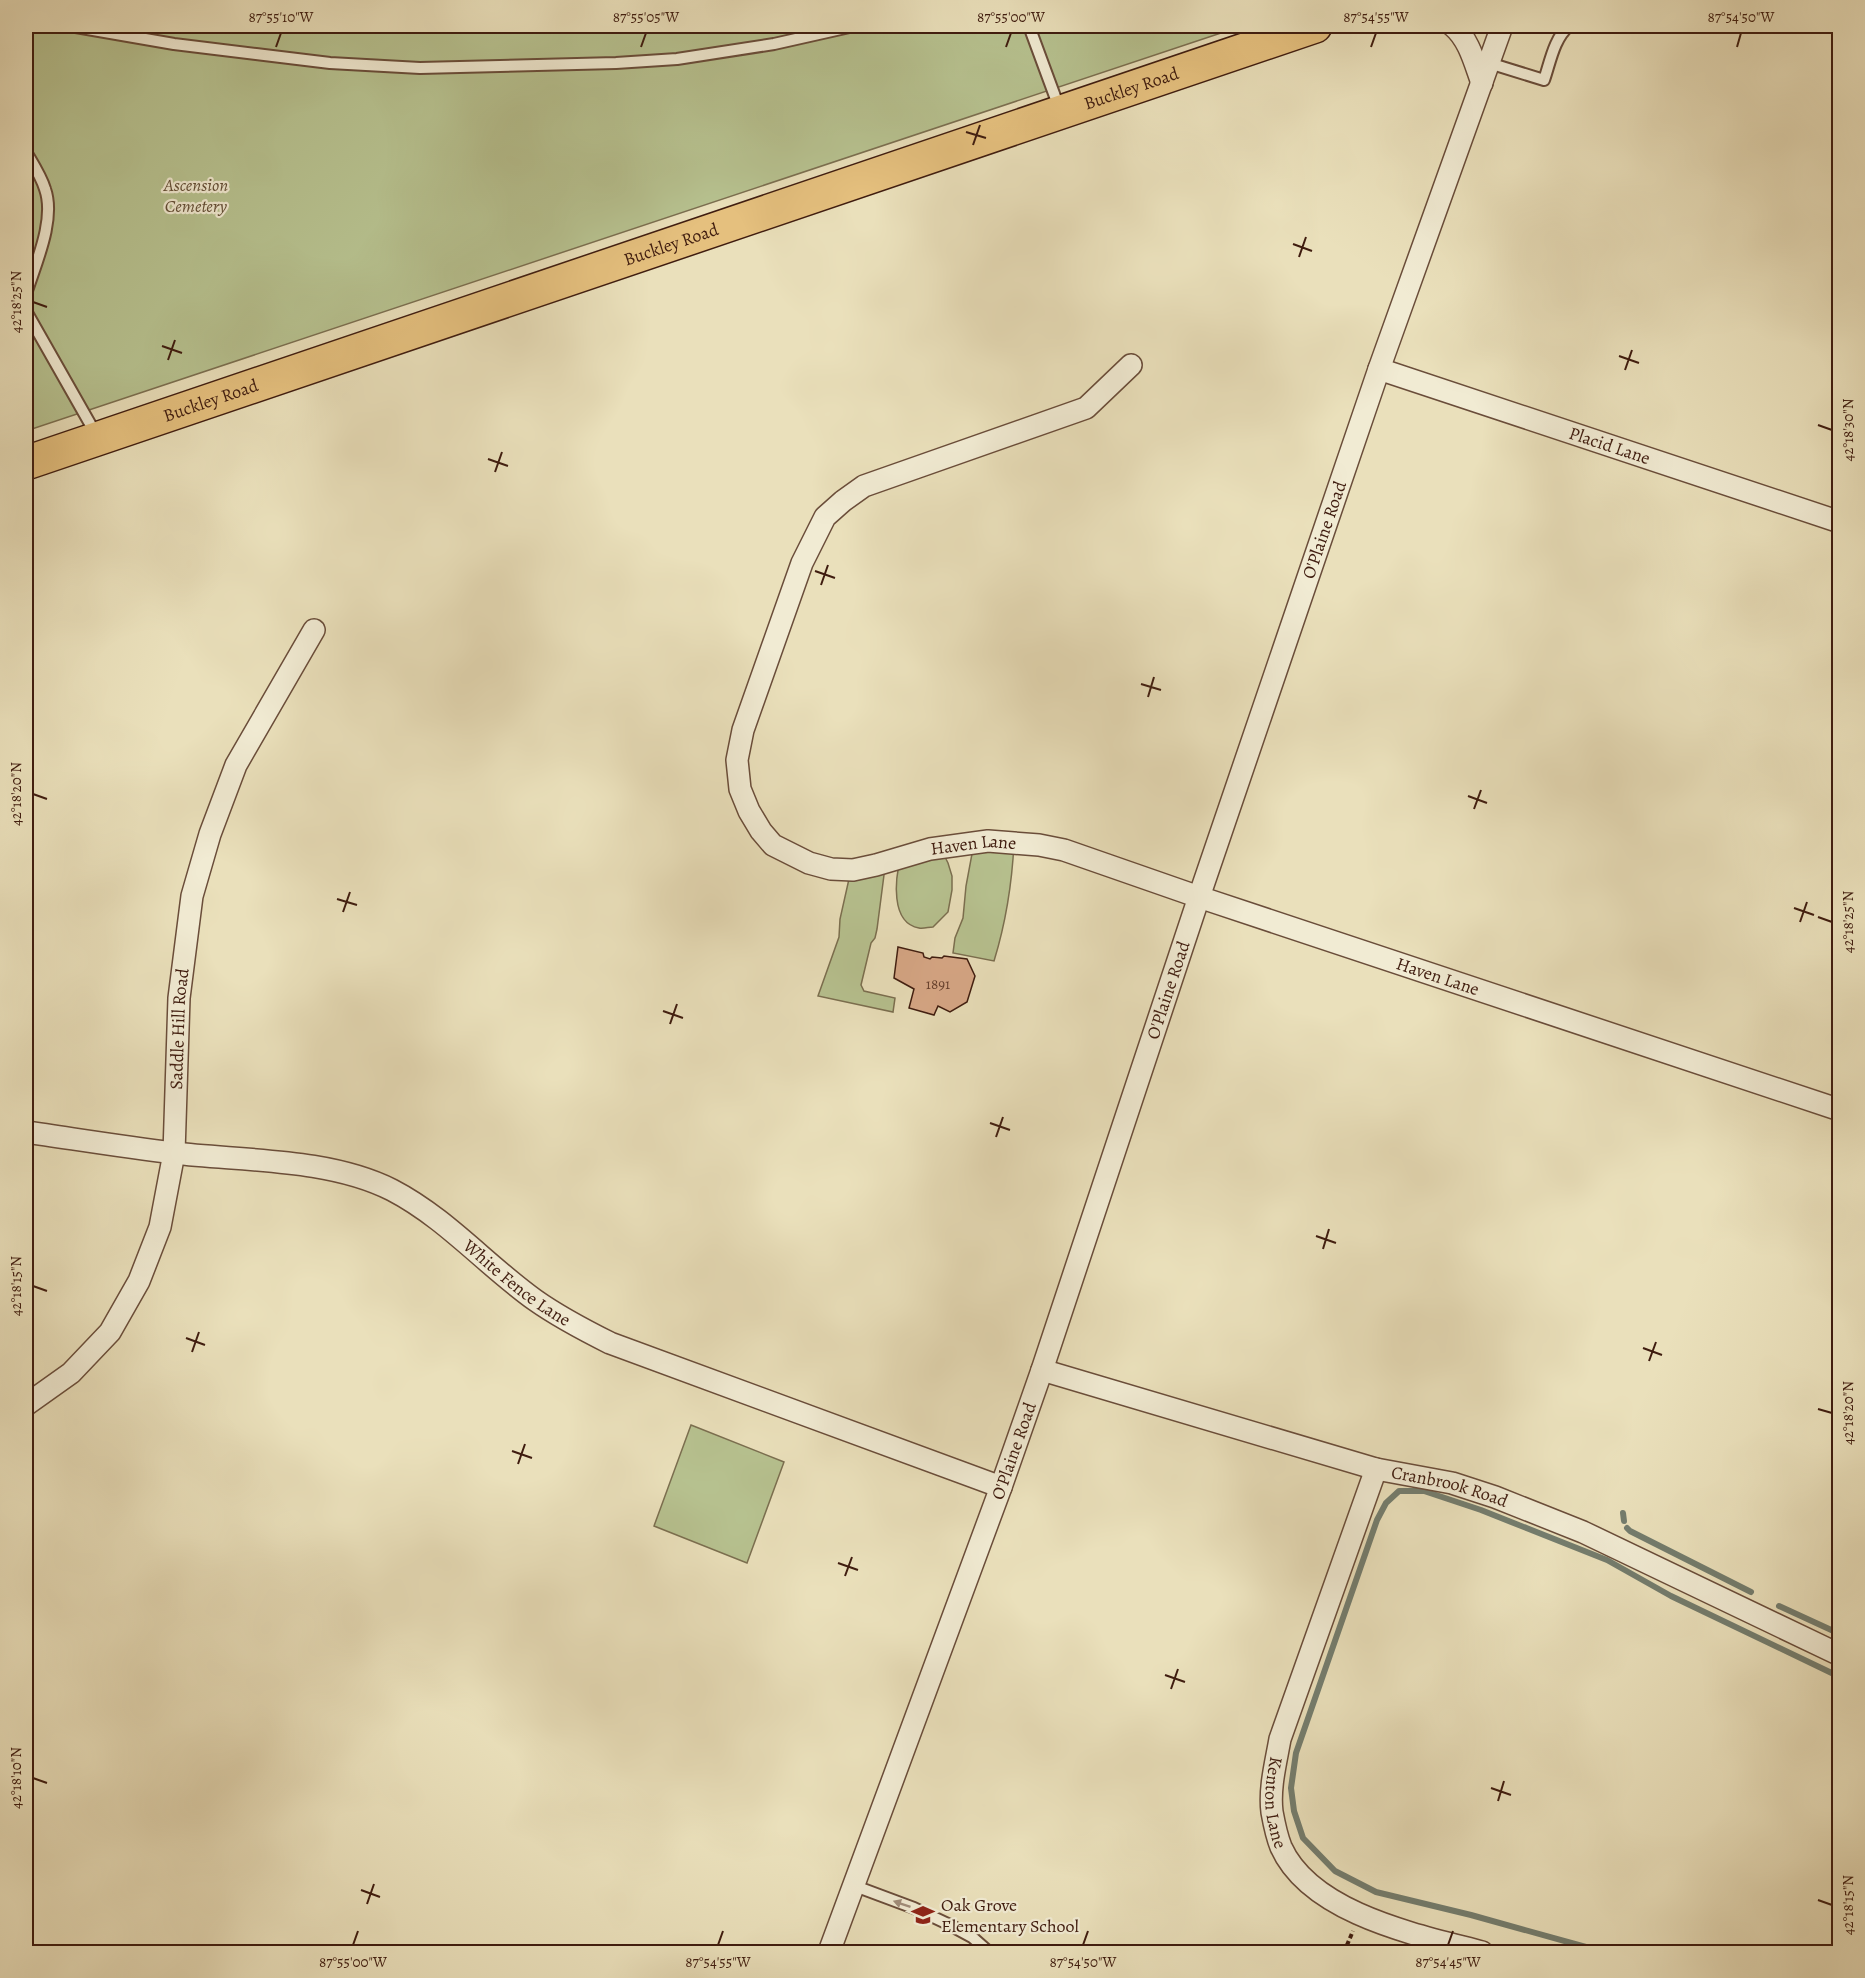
<svg xmlns="http://www.w3.org/2000/svg" width="1865" height="1978" viewBox="0 0 1865 1978" font-family="Alegreya,serif">
<style>
.green{fill:#b7c290;stroke:#7b6f50;stroke-width:1.5}
.lines{fill:none;stroke-linecap:round;stroke-linejoin:round}
.stream{stroke:#747d6e;stroke-width:6}
.building{fill:#d8a887;stroke:#3f1c0f;stroke-width:1.5}
.lane-casing{stroke:#6a4d3a;stroke-width:14}
.street-casing{stroke:#6a4d3a;stroke-width:24}
.primary-casing{stroke:#3f1c0f;stroke-width:36}
.path{stroke:#3f1c0f;stroke-width:4;stroke-dasharray:4.5 3;stroke-linecap:butt}
.lane{stroke:#f1ebd3;stroke-width:10}
.street{stroke:#f1ebd3;stroke-width:21}
.primary{stroke:#e5c07e;stroke-width:33}
.oneway{fill:#a18e7b}
.ticks{fill:none;stroke:#3f1c0f;stroke-width:2}
.labels{text-anchor:middle;stroke-width:4.5;stroke-linejoin:round;paint-order:stroke}
.number-label{font-size:15px;fill:#653f2d}
.street-label{font-size:18px;fill:#3f1c0f;stroke:#f1ebd3}
.park-label{font-size:18px;font-style:italic;fill:#634e36;stroke:#f1ebd3}
.poi-label{font-size:18px;fill:#3f1c0f;stroke:#f1ebd3;text-anchor:start}
.neatline{fill:none;stroke:#3f1c0f;stroke-width:2}
.ticks-label{font-size:15px;text-anchor:middle;fill:#3f1c0f}
</style>
<rect width="100%" height="100%" fill="#eae0bb"/>
<filter id="stains"><feTurbulence type="fractalNoise" baseFrequency=".00333" numOctaves="4"/><feColorMatrix values="0 0 0 0 .2 0 0 0 0 .09 0 0 0 0 .02 0 0 0 .5 -.17"/></filter>
<radialGradient id="worn" r=".72"><stop offset=".6" stop-color="#630" stop-opacity="0"/><stop offset="1" stop-color="#630" stop-opacity=".3"/></radialGradient>
<g class="green">
<path d="M26,26H1242L26,431Z"/>
<path d="M974,843H1014C1012,884 1006,922 994,961L953,953L955,938L963,918L966,886Z"/>
<path d="M940,847L948,863L952,876V890L948,912L933,927C929,927 923,929 919,928C890,923 895,878 901,857Z"/>
<path d="M878,866L884,875L877,929L875,938L871,943L861,985L864,991L895,998L893,1012L818,996L839,937L840,919L851,870Z"/>
<path d="M691,1425L784,1462L747,1563L654,1526Z"/>
</g>
<g class="lines">
<g class="stream">
<path d="M1623,1513L1624,1521"/>
<path d="M1627,1528L1630,1531L1751,1592"/>
<path d="M1779,1606L1840,1634"/>
<path d="M1604,1952L1471,1915L1376,1892L1335,1871L1303,1838L1294,1811L1291,1788L1296,1753L1377,1520L1386,1503L1399,1491H1424L1481,1510L1607,1560L1671,1596L1840,1677"/>
</g>
</g>
<path class="building" d="M898,947L923,953L924,957L930,959L932,957L942,958L944,956L967,959L975,976L967,1002L950,1012L938,1006L934,1015L909,1008L914,989L894,978Z"/>
<g class="lines">
<g class="lane-casing">
<g id="lane">
<path d="M70,26L174,44L256,54L330,63L420,68L616,63L677,59L774,44L854,26"/>
<path d="M1029,26L1060,110"/>
<path d="M1489,63L1544,80C1550,63 1554,38 1569,26"/>
<path d="M26,152C33,164 41,176 45,189C56,220 35,265 26,294"/>
<path d="M26,311L97,436"/>
<path d="M855,1886L914,1908L948,1924L972,1937L989,1952"/>
</g>
</g>
<g class="street-casing">
<g id="street">
<path d="M1453,26C1469,39 1475,64 1482,83"/>
<path id="s1" d="M1131,365L1086,408L864,486L843,501L825,517L802,563L743,730L737,760L740,789L749,811L761,831L773,845L809,863L831,869L853,870L876,865L930,849L988,841L1039,845L1064,850L1199,897L1840,1110"/>
<path id="s2" d="M1379,369L1840,522"/>
<path id="s3" d="M26,1132C75,1139 124,1147 174,1153C242,1161 329,1158 392,1190C446,1218 486,1265 535,1300C559,1317 584,1330 610,1343L1001,1487"/>
<path id="s4" d="M1042,1370L1376,1469L1452,1483L1495,1497L1583,1532L1840,1655"/>
<path id="s5" d="M26,1405L71,1373L110,1332L139,1281L160,1227L174,1153L179,998L192,896L210,834L236,765L314,630"/>
<path id="s6" d="M1376,1469L1280,1739C1276,1762 1269,1788 1272,1812C1274,1823 1277,1837 1281,1847C1311,1914 1418,1935 1482,1952"/>
<path id="s7" d="M829,1952L1001,1487L1042,1370L1199,897L1379,369L1502,26"/>
</g>
</g>
<g class="primary-casing">
<g id="primary">
<path id="s8" d="M26,463L1315,26"/>
</g>
</g>
<path class="path" d="M1344,1952L1353,1931"/>
<use href="#lane" class="lane"/>
<use href="#street" class="street"/>
<use href="#primary" class="primary"/>
</g>
<defs><path id="oneway-solid" d="M-6-.8H1V-3.2L6.5 0L1 3.2V.8H-6Z" transform="scale(1.5)"/></defs>
<use class="oneway" href="#oneway-solid" transform="translate(902 1904) rotate(-161)"/>
<path class="ticks" d="M276,47L281,33M641,47L646,33M1006,47L1011,33M1371,47L1376,33M1737,47L1741,33M966,132L986,138M973,145L980,125M1293,244L1312,251M1299,257L1306,237M33,302L47,307M162,346L182,353M1619,356L1639,363M168,360L175,340M1625,370L1632,350M1818,425L1832,430M488,459L508,466M495,472L502,452M815,571L835,578M821,585L828,565M1141,684L1161,690M1148,697L1154,677M33,794L47,799M1468,796L1487,803M1474,809L1481,790M337,899L357,905M1794,908L1814,915M343,912L350,892M1818,917L1832,922M1800,922L1807,902M663,1011L683,1018M670,1024L677,1004M990,1123L1010,1130M996,1137L1003,1117M1316,1236L1336,1243M1323,1249L1329,1229M33,1286L47,1291M186,1338L205,1345M1643,1348L1662,1355M192,1352L199,1332M1649,1361L1656,1342M1818,1409L1832,1413M512,1451L532,1458M518,1464L525,1444M838,1563L858,1570M845,1576L852,1557M1165,1675L1185,1682M1171,1689L1178,1669M33,1778L47,1783M1491,1788L1511,1795M1498,1801L1504,1781M361,1890L380,1897M1818,1900L1832,1905M367,1904L374,1884M353,1945L358,1931M718,1945L723,1931M1083,1945L1088,1931M1448,1945L1453,1931"/>
<defs>
<g id="school-bare" transform="scale(1.8)"><path d="M0-5L7-2L0 1L-7-2ZM-4 1L0 2.5L4 1V4Q0 6-4 4Z" fill="#8f2418" stroke="#f1ebd3" stroke-width="2.5" paint-order="stroke"/></g>
</defs>
<g fill-rule="evenodd">
<use href="#school-bare" x="923" y="1915"/>
</g>
<g class="labels">
<g class="number-label">
<text x="938" y="989">1891</text>
</g>
<g class="street-label">
<text dy="6" stroke="none"><textPath href="#s8" startOffset="1167">Buckley Road</textPath></text>
<text dy="6" stroke="none"><textPath href="#s8" startOffset="681">Buckley Road</textPath></text>
<text dy="6" stroke="none"><textPath href="#s8" startOffset="195">Buckley Road</textPath></text>
<text dy="6" stroke="none"><textPath href="#s2" startOffset="243">Placid Lane</textPath></text>
<text dy="6" stroke="none"><textPath href="#s7" startOffset="1506">O'Plaine Road</textPath></text>
<text dy="6" stroke="none"><textPath href="#s1" startOffset="910">Haven Lane</textPath></text>
<text dy="6" stroke="none"><textPath href="#s1" startOffset="1396">Haven Lane</textPath></text>
<text dy="6" stroke="none"><textPath href="#s7" startOffset="1020">O'Plaine Road</textPath></text>
<text dy="6" stroke="none"><textPath href="#s5" startOffset="428">Saddle Hill Road</textPath></text>
<text dy="6" stroke="none"><textPath href="#s3" startOffset="528">White Fence Lane</textPath></text>
<text dy="6" stroke="none"><textPath href="#s7" startOffset="534">O'Plaine Road</textPath></text>
<text dy="6" stroke="none"><textPath href="#s4" startOffset="424">Cranbrook Road</textPath></text>
<text dy="6" stroke="none"><textPath href="#s6" startOffset="351">Kenton Lane</textPath></text>
</g>
<g class="park-label">
<text x="196" y="191">Ascension<tspan x="196" dy="21">Cemetery</tspan></text>
</g>
<g class="poi-label">
<text x="941" y="1911">Oak Grove<tspan x="941" dy="21">Elementary School</tspan></text>
</g>
</g>
<rect width="1865" height="1978" fill="none" stroke="#eae0bb" stroke-width="66"/>
<rect x="33" y="33" width="1799" height="1912" class="neatline"/>
<g class="ticks-label">
<text x="281" y="22">87°55'10"W</text>
<text x="646" y="22">87°55'05"W</text>
<text x="1011" y="22">87°55'00"W</text>
<text x="1376" y="22">87°54'55"W</text>
<text x="1741" y="22">87°54'50"W</text>
<text transform="translate(16 302) rotate(-90)" y="5">42°18'25"N</text>
<text transform="translate(1848 430) rotate(-90)" y="5">42°18'30"N</text>
<text transform="translate(16 794) rotate(-90)" y="5">42°18'20"N</text>
<text transform="translate(1848 922) rotate(-90)" y="5">42°18'25"N</text>
<text transform="translate(16 1286) rotate(-90)" y="5">42°18'15"N</text>
<text transform="translate(1848 1413) rotate(-90)" y="5">42°18'20"N</text>
<text transform="translate(16 1778) rotate(-90)" y="5">42°18'10"N</text>
<text transform="translate(1848 1905) rotate(-90)" y="5">42°18'15"N</text>
<text x="353" y="1967">87°55'00"W</text>
<text x="718" y="1967">87°54'55"W</text>
<text x="1083" y="1967">87°54'50"W</text>
<text x="1448" y="1967">87°54'45"W</text>
</g>
<rect width="100%" height="100%" filter="url(#stains)"/>
<rect width="100%" height="100%" fill="url(#worn)"/>
</svg>
